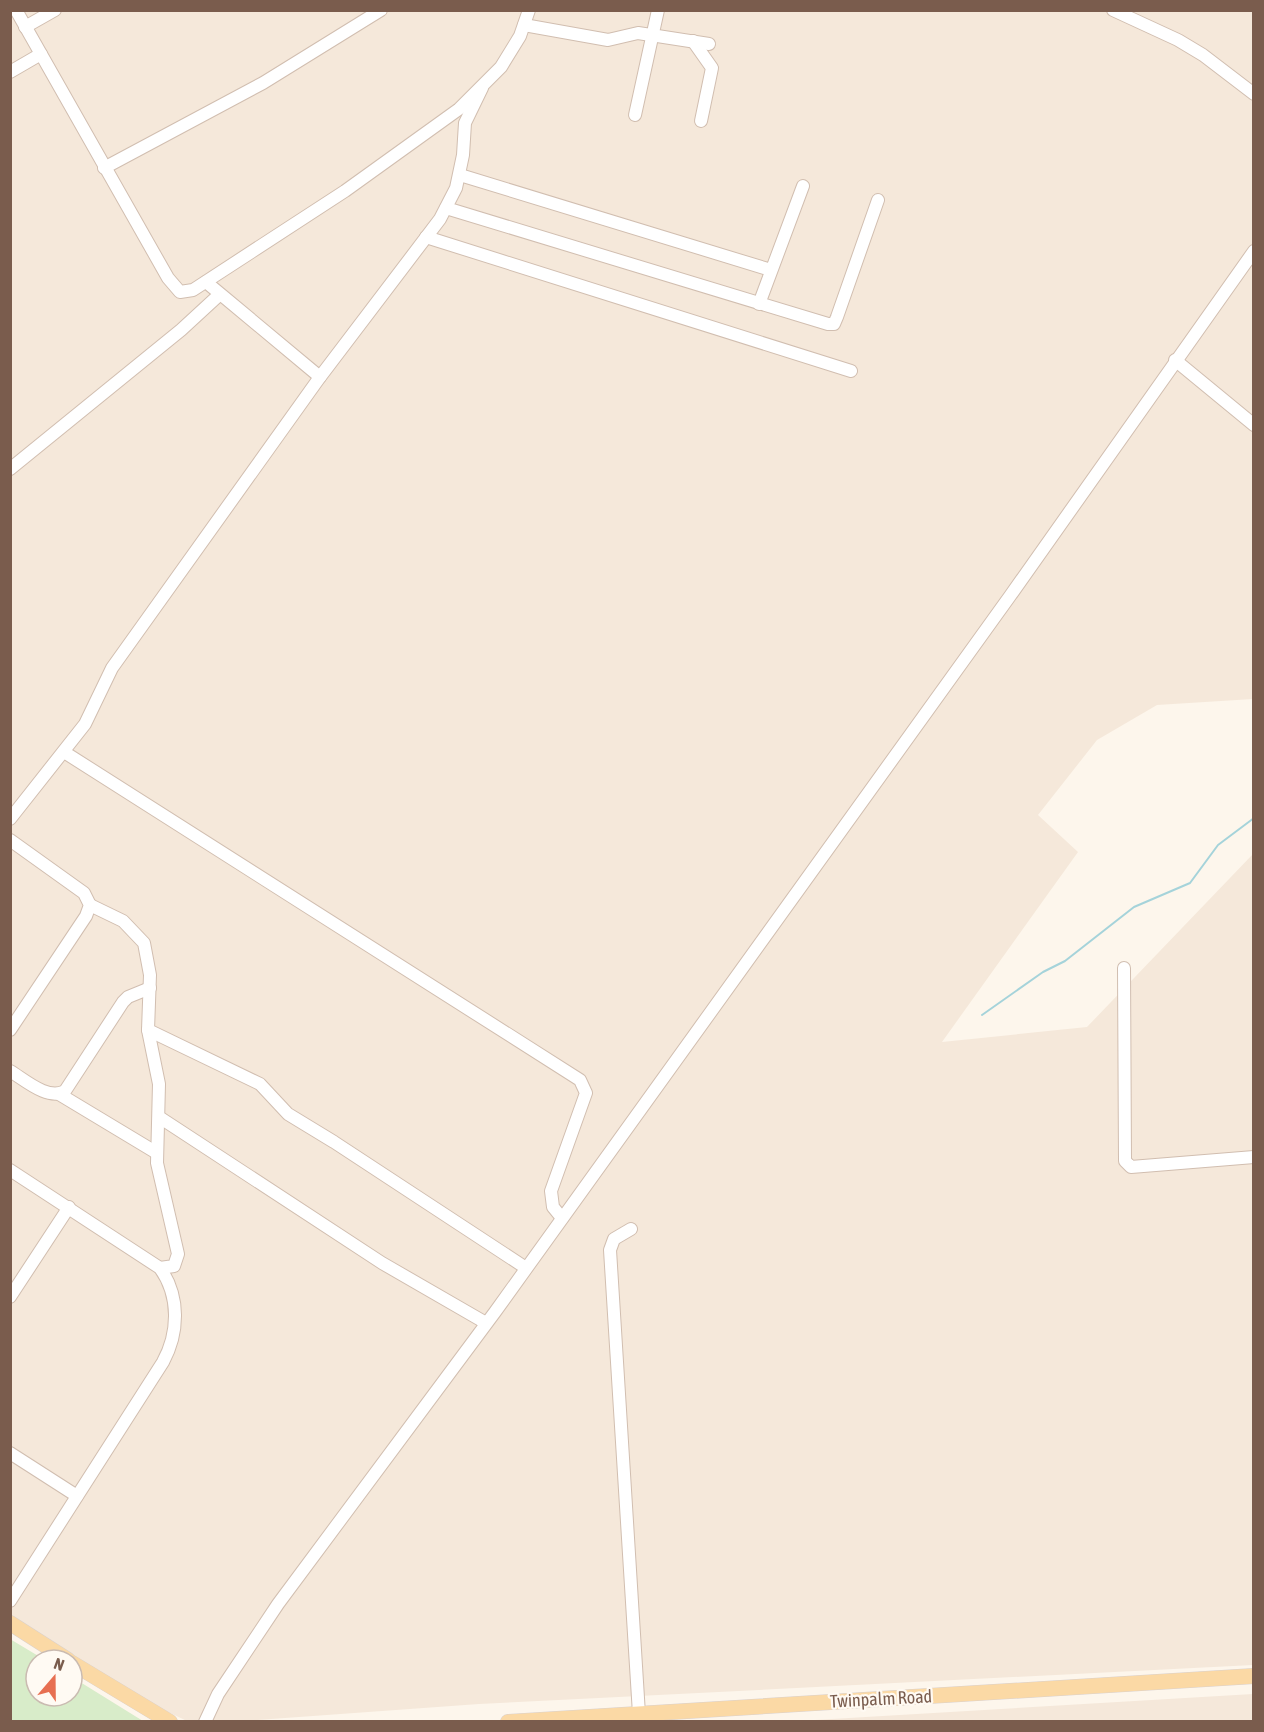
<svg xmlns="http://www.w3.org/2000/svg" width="1264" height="1732" viewBox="0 0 1264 1732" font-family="'Asap Condensed',sans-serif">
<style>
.residential{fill:#f5e8da}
.green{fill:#d8ecc9}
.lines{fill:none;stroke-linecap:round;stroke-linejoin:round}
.stream{stroke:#a5d3da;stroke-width:2}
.minor-casing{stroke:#d1beb0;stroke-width:14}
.major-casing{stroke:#dad1cd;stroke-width:16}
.minor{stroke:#fff;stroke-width:12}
.major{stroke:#fbd9a5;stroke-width:15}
.labels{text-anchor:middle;stroke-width:4.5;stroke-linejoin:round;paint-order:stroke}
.street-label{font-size:18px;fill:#7a5c4d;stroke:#fffaf3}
</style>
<rect width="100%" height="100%" fill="#fdf6ec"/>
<g class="residential">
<path d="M10,11H1253V699L1157,705L1097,740L1038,815L1078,852L942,1042L1087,1027L1253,854V1665L479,1704L245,1721L189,1722L141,1699L11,1616Z"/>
<path d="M1253,1694V1721H798Z"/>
</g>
<path class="green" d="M10,1639L45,1660H36V1696H72V1677L143,1721H11Z"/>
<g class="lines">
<path class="stream" d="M982,1015L1043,972L1065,961L1134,907L1190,883L1218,845L1254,818"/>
<g class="minor-casing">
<g id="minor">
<path d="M16,10L168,278L180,292L193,290L345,191L459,109L501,67L520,36L529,10"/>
<path d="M1113,10L1178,40L1203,55L1254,94"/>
<path d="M524,25L608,40L638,33L709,44"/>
<path d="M25,27L55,10"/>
<path d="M693,41L712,68L701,121"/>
<path d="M10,72L41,54"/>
<path d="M635,115L658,10"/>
<path d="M104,168L263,83L381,10"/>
<path d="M460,175L771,270"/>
<path d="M446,208L828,324H834L837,317L878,200"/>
<path d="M426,237L851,371"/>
<path d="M206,282L320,377"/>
<path d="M759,304L803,186"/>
<path d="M1175,360L1254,425"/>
<path d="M10,469L181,330L219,295"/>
<path d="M64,752L580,1080L586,1093L551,1191L553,1207L562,1218"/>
<path d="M10,819L85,724L112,668L320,377L440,219L456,188L463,155L465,123L482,88"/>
<path d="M10,840L84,893L90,905L86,916L10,1030"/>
<path d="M90,905L123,921L144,943L150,975L148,1030L159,1084L157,1163L178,1254L174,1266L160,1268"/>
<path d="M1124,968L1125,1161L1131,1167L1254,1157"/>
<path d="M148,1030L260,1084L288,1114L334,1142L526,1268"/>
<path d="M10,1071C25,1080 48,1101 65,1091L123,1002L128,997L150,988"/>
<path d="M59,1094L157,1153"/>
<path d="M159,1117L382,1263L486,1323"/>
<path d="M10,1170L160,1268C180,1296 179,1333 163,1362L10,1601"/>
<path d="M631,1229L614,1239L610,1250L639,1714"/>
<path d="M10,1297L69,1207"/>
<path d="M10,1453L77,1496"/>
<path d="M205,1722L218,1694L278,1604L495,1312L1010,596L1254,251"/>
</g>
</g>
<g class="major-casing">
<g id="major">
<path d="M10,1623L68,1660"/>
<path d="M72,1663L170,1722"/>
<path d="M508,1722L1254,1676"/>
</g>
</g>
<use href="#minor" class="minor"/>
<use href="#major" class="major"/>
</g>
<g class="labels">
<g class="street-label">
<text transform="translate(881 1699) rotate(-3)" y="6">Twinpalm Road</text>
</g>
</g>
<rect width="1264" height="1732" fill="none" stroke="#7a5c4d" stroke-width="24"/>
<g transform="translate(54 1678) rotate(20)"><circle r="28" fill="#fffaf3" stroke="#cabbb1" stroke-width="1.5"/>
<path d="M0-4.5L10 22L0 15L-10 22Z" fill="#e76f51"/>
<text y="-9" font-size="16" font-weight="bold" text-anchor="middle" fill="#7a5c4d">N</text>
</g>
</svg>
